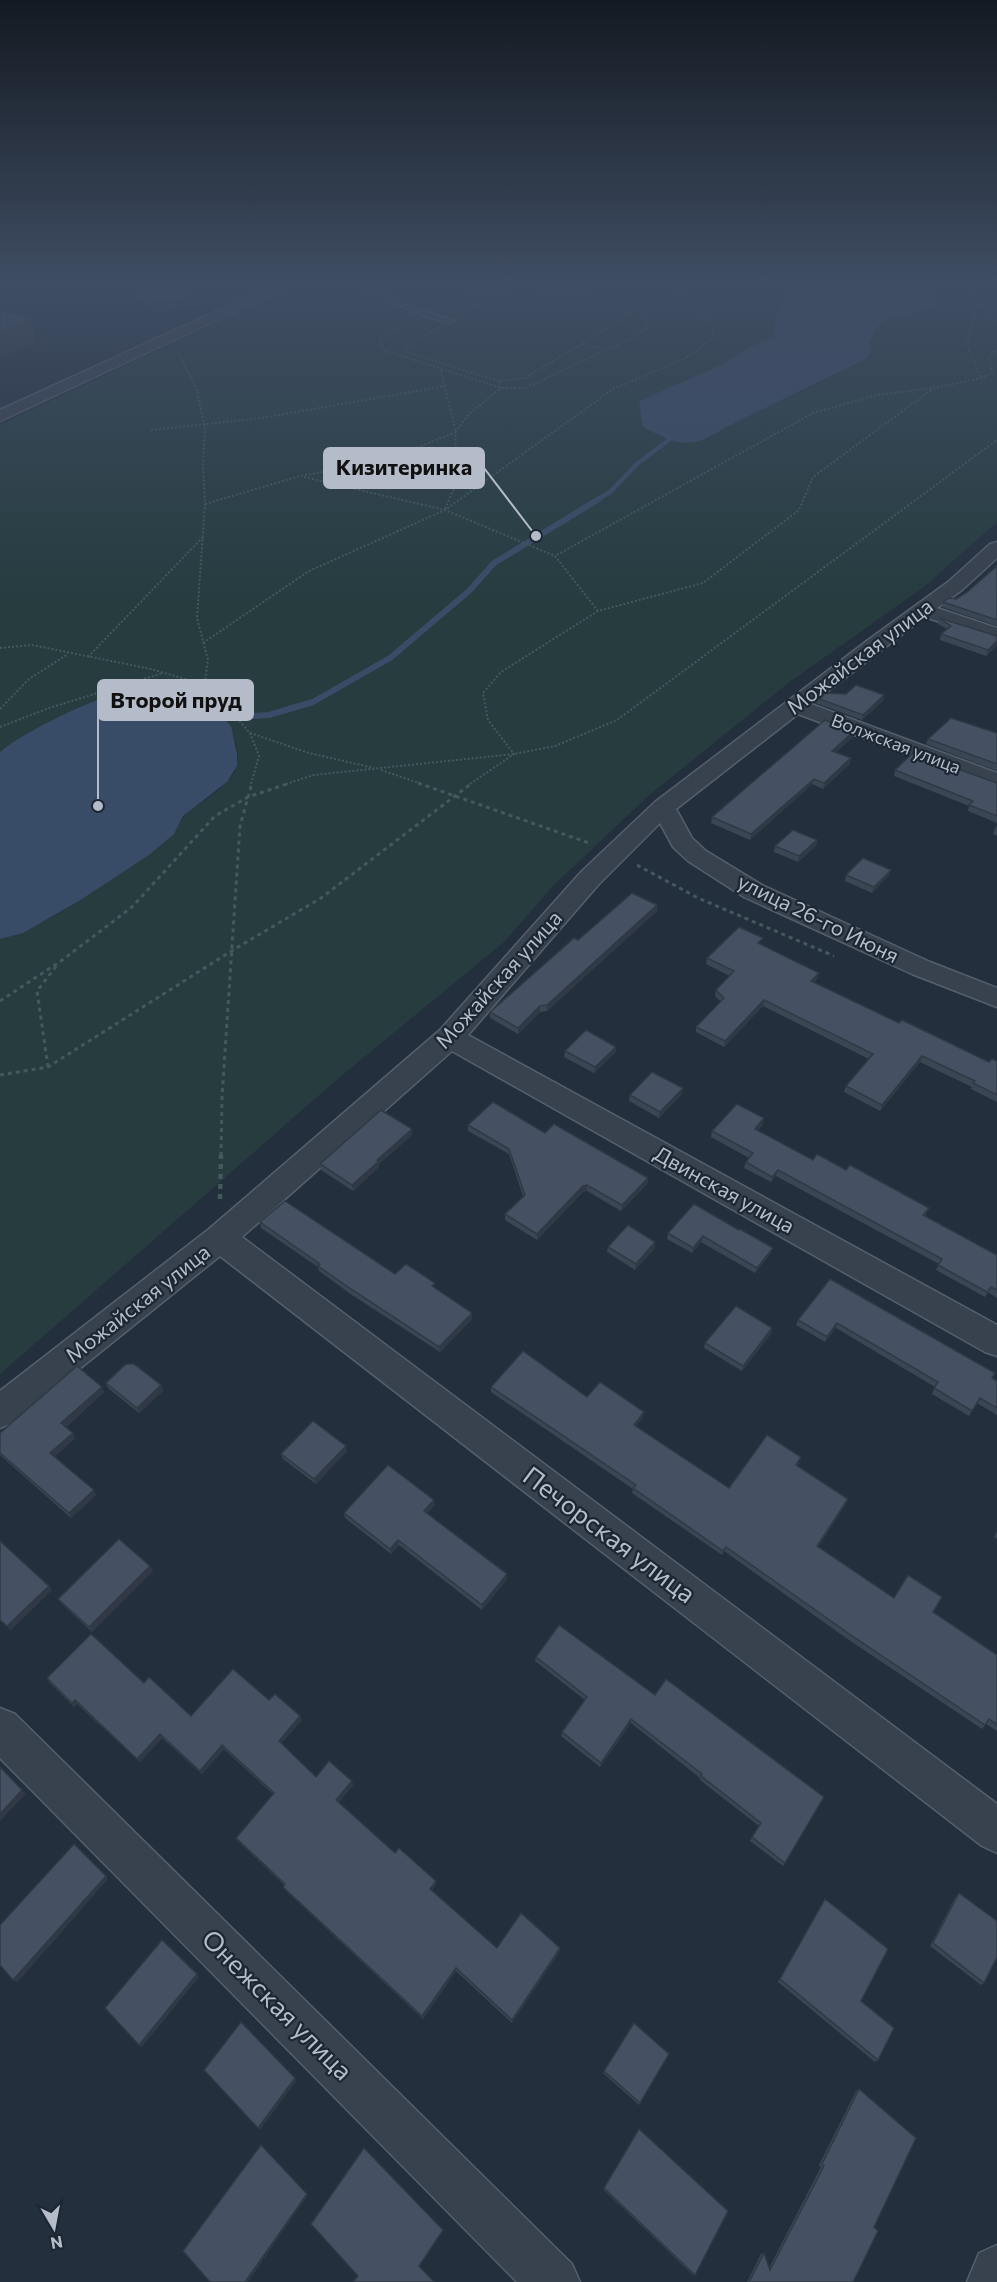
<svg xmlns="http://www.w3.org/2000/svg" width="997" height="2282" viewBox="0 0 997 2282" font-family="Commissioner,sans-serif">
<style>
.green{fill:#263c3f}
.water{fill:#394c67}
.lines{fill:none;stroke-linecap:round;stroke-linejoin:round}
.stream-far1{stroke:#394c67;stroke-width:4.5}
.stream{stroke:#394c67;stroke-width:6}
.lane-casing{stroke:#565f6c;stroke-width:3}
.street-casing{stroke:#565f6c;stroke-width:3}
.path-far2{stroke:#44595c;stroke-width:2;stroke-dasharray:2 2;stroke-linecap:butt}
.path-far1{stroke:#44595c;stroke-width:3;stroke-dasharray:4 4;stroke-linecap:butt}
.path{stroke:#44595c;stroke-width:4.5;stroke-dasharray:5 5;stroke-linecap:butt}
.lane{fill:#38414e;fill-rule:evenodd}
.street{fill:#38414e;fill-rule:evenodd}
.wall{fill:#3b4654}
.shaded-wall{fill:#303945}
.building{fill:#455162;stroke:#303945;stroke-width:1.5}
.labels{text-anchor:middle;stroke-width:4.5;stroke-linejoin:round;paint-order:stroke}
.far-street-label{font-size:18px;fill:#b4bcc9;stroke:#1d2633}
.street-label{font-size:21px;fill:#b4bcc9;stroke:#1d2633}
.near-street-label{font-size:26px;fill:#b4bcc9;stroke:#1d2633}
.leader{fill:none;stroke:#b4bcc9;stroke-width:2}
.callout-dot{fill:#b4bcc9;stroke:#1d2633;stroke-width:2}
.callout{fill:#b4bcc9;stroke:#b4bcc9;stroke-width:2}
.callout-label{font-size:22px;text-anchor:middle;font-weight:bold;fill:#111}
</style>
<rect width="100%" height="100%" fill="#242f3e"/>
<path class="green" d="M212,283H795L796,288L775,316V339L761,341L719,366L705,441L723,429L817,384L869,344L872,333L895,316L927,310V287L920,283H997V522L925,586L787,684L648,796L553,886L504,942L340,1077L0,1374V939C41,928 77,902 112,879C132,865 153,853 171,836C178,830 179,820 186,814C202,800 233,786 237,764C242,734 217,709 198,691C177,690 148,685 128,689C101,694 21,734 0,752V425L243,310Z"/>
<g class="water">
<path d="M795,283H920L934,295L937,305C912,319 879,309 869,344L872,350L865,359L723,429C689,451 677,444 643,427L639,401L719,366L761,341L775,339V316L796,288Z"/>
<path d="M165,684L179,685L198,691L231,726L237,754V766L227,782L183,816L174,834L149,855L79,901L23,933L0,939V752C26,730 95,698 128,689C140,686 153,685 165,684Z"/>
</g>
<g class="lines">
<path class="stream-far1" d="M596,500L610,492L637,464L678,433"/>
<path class="stream" d="M214,723L222,718L269,715L313,702L390,658L469,591L494,563L599,499"/>
<g class="lane-casing">
<path id="lane" d="M359,283H367L409,306L454,321L447,323L405,308Z"/>
</g>
<g class="street-casing">
<g id="street">
<path d="M278,283H296L0,421V410Z"/>
<path d="M997,542V558L962,590L937,608L997,628V641L925,617L811,704L997,773V788L798,714L676,809L692,838L706,851L762,885L930,962L997,988V1007L912,974L744,897L688,861L673,847L660,823L599,884L468,1035L997,1325V1356L985,1352L452,1051L242,1237L997,1804V1853L982,1846L220,1256L12,1423L0,1428V1391L209,1229L440,1030L581,872L655,802L868,640L948,582L990,544Z"/>
<path d="M0,1708L15,1714L572,2264L580,2282H517L0,1758Z"/>
<path d="M997,2245V2282H967L979,2253Z"/>
</g>
</g>
<g class="path-far2">
<path d="M961,283L997,322"/>
<path d="M513,287H532L631,314L525,378L498,381L406,352L405,348L503,289Z"/>
<path d="M406,288L424,283"/>
<path d="M450,303L500,283"/>
<path d="M978,303L967,345L981,378"/>
<path d="M405,323L380,342L384,350L501,388H525L638,335L648,326L637,310L538,283"/>
<path d="M582,344L607,349"/>
<path d="M178,353L196,387L205,427L203,465L205,504L197,618L208,660L205,681L250,733L259,756L251,784"/>
<path d="M151,430L262,418L445,386"/>
<path d="M304,477L445,510L555,556"/>
<path d="M205,504L300,476L381,462L456,432L440,368"/>
<path d="M445,509L460,474L455,441L456,431L470,413L501,388L498,381"/>
<path d="M598,611L555,556L813,413L877,395L933,388"/>
<path d="M203,643L309,571L445,510L613,389L686,358L712,339L714,327L686,297L662,283"/>
<path d="M0,648L32,645L151,669L192,681H205"/>
<path d="M88,657L203,537"/>
<path d="M0,709L29,679L68,654"/>
<path d="M0,727L49,708L163,673"/>
<path d="M250,733L309,753L374,768"/>
<path d="M381,770L422,784"/>
<path d="M286,784L314,775L514,754L555,746L617,720L997,440"/>
<path d="M470,784L514,754L488,720L483,693L501,672L598,611L703,583L799,510L813,477L934,388L981,378L992,373L989,357L997,349"/>
</g>
<g class="path-far1">
<path d="M418,783L589,843"/>
<path d="M637,865L698,898L834,956"/>
<path d="M0,1001L61,961L132,907L215,816L248,797L290,783"/>
<path d="M48,1067L37,991L58,964"/>
<path d="M0,1075L48,1067L233,950L321,898L472,783"/>
<path d="M221,1156L222,1097L240,826L252,783"/>
</g>
<path class="path" d="M220,1199L221,1155"/>
<use href="#lane" class="lane"/>
<use href="#street" class="street"/>
</g>
<g class="wall">
<path d="M125,283H183L198,296L199,305L156,313Z"/>
<path d="M997,566V626L942,607L943,602L956,599L966,593Z"/>
<path d="M939,618L997,636V645L986,656L940,640L941,634L947,629L938,624Z"/>
<path d="M884,695L883,701L862,720L816,703L817,698Z"/>
<path d="M997,733V771L926,744L928,739Z"/>
<path d="M853,737L836,752L850,764L823,789L812,784L750,840L711,823L712,817Z"/>
<path d="M895,770L997,783V823L968,811L969,806L894,776Z"/>
<path d="M997,825V836L993,834L995,828Z"/>
<path d="M817,840L816,846L798,862L774,852L775,846Z"/>
<path d="M846,875H889L872,893L845,881Z"/>
<path d="M657,905V911L547,1011L540,1012L518,1034L490,1018V1012L578,940Z"/>
<path d="M762,944L761,945L817,979L814,983L899,1023L989,1062L997,1061V1102L971,1089L972,1087L920,1062L880,1111L844,1092L846,1086L869,1059L763,1006L724,1047L696,1032V1027L721,1002L715,996L716,990L730,976L706,964L707,958Z"/>
<path d="M565,1051L616,1052L594,1073L564,1057Z"/>
<path d="M683,1088L682,1094L659,1118L629,1101L630,1095Z"/>
<path d="M763,1124L758,1130L813,1160L846,1170L929,1208L925,1216L997,1255V1298L988,1292L985,1297L936,1270L939,1264L776,1176L771,1182L744,1168L746,1162L749,1158L711,1137L712,1131Z"/>
<path d="M468,1125L545,1133L648,1178L647,1184L621,1211L587,1191L583,1192L537,1240L505,1220V1214L523,1196L509,1154L468,1131Z"/>
<path d="M412,1135L379,1164V1167L353,1191L321,1170L320,1164Z"/>
<path d="M260,1222L395,1274L436,1289L472,1319L440,1352L352,1295L319,1271L318,1267L261,1228Z"/>
<path d="M739,1230L773,1248L771,1253L755,1273L701,1242L692,1253L667,1239L668,1233Z"/>
<path d="M655,1242V1248L635,1270L607,1252L608,1247Z"/>
<path d="M830,1279L997,1381V1415L977,1403L969,1416L932,1394L935,1387L836,1328L825,1342L796,1325L798,1320Z"/>
<path d="M772,1328L771,1334L742,1371L704,1348L705,1343Z"/>
<path d="M106,1383L161,1385L163,1391L139,1413L108,1388Z"/>
<path d="M102,1387L104,1392L66,1427L73,1433L75,1438L55,1456L96,1495L71,1518L0,1455V1433Z"/>
<path d="M491,1387L587,1397L643,1417L636,1426L729,1488L800,1462L797,1466L846,1504L818,1547L894,1598L933,1612L997,1655V1731L986,1724L982,1729L846,1638L724,1551L722,1555L632,1493L633,1489L491,1392Z"/>
<path d="M347,1451L316,1484L283,1459L281,1454Z"/>
<path d="M435,1505L427,1513L507,1574V1579L482,1610L399,1545L391,1554L345,1518L344,1513Z"/>
<path d="M997,1531V1539L994,1537Z"/>
<path d="M150,1566L153,1571L92,1632L61,1603L58,1599Z"/>
<path d="M536,1657L655,1695L824,1797L783,1866L750,1841L759,1826L700,1780V1778L631,1723L600,1767L561,1736L562,1732L585,1700L535,1661Z"/>
<path d="M47,1678L144,1683L191,1716L269,1700L300,1716L302,1720L281,1743L316,1777L353,1785L339,1802L395,1853L436,1881V1884L432,1890L497,1948L560,1951L512,2023L456,1971L423,2019L285,1890L283,1887L284,1885L238,1841L236,1838L273,1794L224,1749L202,1774L162,1738L140,1762L77,1704L74,1707L50,1683Z"/>
<path d="M959,1893L984,1983L981,1985L930,1946L956,1896Z"/>
<path d="M825,1899L861,2001L878,2060L875,2062L778,1982Z"/>
<path d="M634,2023L669,2054L639,2105L603,2073Z"/>
<path d="M859,2089L874,2227L853,2282H747L761,2254L764,2253L769,2268L821,2167L819,2165L856,2091Z"/>
<path d="M639,2129L695,2275H693L603,2189Z"/>
</g>
<g class="shaded-wall">
<path d="M198,296L199,305L156,313L154,303Z"/>
<path d="M31,319L37,343L0,358V331Z"/>
<path d="M997,641V645L986,656L988,650Z"/>
<path d="M884,695L883,701L862,720L863,715Z"/>
<path d="M854,731L853,737L831,757L832,751Z"/>
<path d="M851,758L850,764L823,789L824,783Z"/>
<path d="M814,779L812,784L750,840L751,834Z"/>
<path d="M817,840L816,846L798,862L799,856Z"/>
<path d="M891,870L889,875L872,893L874,887Z"/>
<path d="M657,905V911L547,1011V1005Z"/>
<path d="M819,973L817,979L809,987L811,981Z"/>
<path d="M764,1000L763,1006L724,1047L725,1041Z"/>
<path d="M540,1006V1012L518,1034V1028Z"/>
<path d="M616,1047V1052L594,1073L595,1067Z"/>
<path d="M922,1056L920,1062L880,1111L882,1105Z"/>
<path d="M683,1088L682,1094L659,1118L660,1112Z"/>
<path d="M764,1118L763,1124L754,1134L755,1129Z"/>
<path d="M412,1129V1135L379,1164V1167L353,1191L352,1185L377,1160Z"/>
<path d="M778,1170L776,1176L771,1182L772,1177Z"/>
<path d="M648,1178L647,1184L621,1211L622,1205Z"/>
<path d="M587,1185V1191L583,1192L537,1240V1234L583,1186Z"/>
<path d="M703,1236L701,1242L692,1253L693,1248Z"/>
<path d="M655,1242V1248L635,1270L636,1264Z"/>
<path d="M773,1248L771,1253L755,1273L757,1268Z"/>
<path d="M472,1313V1319L440,1352L439,1347Z"/>
<path d="M837,1323L836,1328L825,1342L827,1337Z"/>
<path d="M772,1328L771,1334L742,1371L743,1366Z"/>
<path d="M161,1385L163,1391L139,1413L137,1408Z"/>
<path d="M102,1387L104,1392L64,1428L61,1423Z"/>
<path d="M644,1412L643,1417L633,1430L634,1425Z"/>
<path d="M73,1433L75,1438L53,1458L50,1453Z"/>
<path d="M346,1446L347,1451L316,1484L314,1479Z"/>
<path d="M94,1490L96,1495L71,1518L69,1513Z"/>
<path d="M848,1499L846,1504L815,1551L817,1546Z"/>
<path d="M434,1500L435,1505L424,1516V1511Z"/>
<path d="M398,1540L399,1545L391,1554L390,1549Z"/>
<path d="M150,1566L153,1571L92,1632L89,1627Z"/>
<path d="M507,1574V1579L482,1610V1605Z"/>
<path d="M49,1586L52,1590L10,1631L7,1626Z"/>
<path d="M75,1700L77,1704L74,1707L72,1703Z"/>
<path d="M300,1716L302,1720L280,1745L279,1741Z"/>
<path d="M631,1719V1723L600,1767L601,1763Z"/>
<path d="M160,1734L162,1738L140,1762L137,1759Z"/>
<path d="M222,1745L224,1749L202,1774L200,1771Z"/>
<path d="M352,1781L353,1785L338,1804L336,1800Z"/>
<path d="M22,1790L26,1794L0,1821V1814Z"/>
<path d="M106,1876L108,1879L17,1983L13,1980Z"/>
<path d="M436,1881V1884L431,1892L430,1889Z"/>
<path d="M560,1948V1951L512,2023V2020Z"/>
<path d="M456,1968V1971L423,2019L422,2016Z"/>
<path d="M197,1974L199,1977L142,2047L139,2045Z"/>
<path d="M295,2078L297,2080L260,2130L258,2128Z"/>
<path d="M261,2145L308,2195L248,2282H245Z"/>
</g>
<g class="building">
<path d="M133,283H183L198,296L154,303Z"/>
<path d="M0,310L31,319L0,331Z"/>
<path d="M997,566V620L943,602L949,598L956,599L966,593Z"/>
<path d="M939,618L997,636V641L988,650L941,634L951,626Z"/>
<path d="M856,685L884,695L863,715L817,698L823,693L846,694Z"/>
<path d="M951,718L997,733V764L928,739Z"/>
<path d="M825,720L854,731L832,751L851,758L824,783L814,779L751,834L712,817Z"/>
<path d="M913,753L997,783V816L969,805L973,801L895,770Z"/>
<path d="M793,830L817,840L799,856L775,846Z"/>
<path d="M863,858L891,870L874,887L846,875Z"/>
<path d="M632,893L657,905L547,1005L540,1006L518,1028L490,1012L574,938L578,940Z"/>
<path d="M739,927L763,938L758,943L819,973L811,981L899,1023L902,1020L989,1062L992,1059L997,1061V1095L973,1083L975,1081L922,1056L882,1105L846,1086L873,1054L764,1000L725,1041L696,1027L724,998L716,990L734,971L707,958Z"/>
<path d="M586,1030L616,1047L595,1067L565,1051Z"/>
<path d="M652,1072L683,1088L660,1112L630,1095Z"/>
<path d="M493,1102L545,1133L554,1124L648,1178L622,1205L587,1185L583,1186L537,1234L505,1214L525,1195L509,1149L468,1125Z"/>
<path d="M737,1104L764,1118L755,1129L813,1160L817,1154L846,1170L850,1165L929,1208L923,1215L997,1255V1290L991,1287L987,1292L938,1265L942,1259L778,1170L772,1177L746,1162L753,1153L712,1131Z"/>
<path d="M381,1110L412,1129L377,1160L379,1161L352,1185L320,1164Z"/>
<path d="M285,1201L395,1274L406,1264L435,1283L432,1286L472,1313L439,1347L351,1289L318,1266L320,1264L260,1222Z"/>
<path d="M694,1204L739,1230L740,1229L773,1248L757,1268L703,1236L693,1248L668,1233Z"/>
<path d="M628,1225L655,1242L636,1264L608,1247Z"/>
<path d="M830,1279L995,1373L992,1378L997,1381V1408L980,1398L972,1411L934,1388L938,1382L837,1323L827,1337L798,1320Z"/>
<path d="M736,1306L772,1328L743,1366L705,1343Z"/>
<path d="M523,1351L587,1397L600,1382L644,1412L634,1425L729,1488L767,1435L801,1457L796,1465L848,1499L817,1546L894,1598L908,1575L942,1597L933,1612L997,1655V1725L989,1719L985,1725L848,1633L726,1547L723,1551L633,1488L636,1485L491,1387Z"/>
<path d="M126,1364H134L161,1385L137,1408L106,1383Z"/>
<path d="M77,1366L102,1387L61,1423L73,1433L50,1453L94,1490L69,1513L0,1453V1433Z"/>
<path d="M313,1421L346,1446L314,1479L281,1454Z"/>
<path d="M388,1465L434,1500L424,1511L507,1574L482,1605L398,1540L390,1549L344,1513Z"/>
<path d="M119,1539L150,1566L89,1627L58,1599Z"/>
<path d="M0,1541L49,1586L7,1626L0,1620Z"/>
<path d="M559,1625L655,1695L666,1679L824,1797L785,1863L752,1837L761,1823L701,1776L702,1774L631,1719L601,1763L562,1732L587,1697L536,1657Z"/>
<path d="M91,1634L144,1683L149,1677L191,1716L233,1669L269,1700L275,1694L300,1716L279,1741L316,1777L329,1761L352,1781L336,1800L395,1853L399,1848L436,1881L430,1889L497,1948L521,1913L560,1948L512,2020L456,1968L422,2016L283,1887L285,1884L236,1838L274,1793L222,1745L200,1771L160,1734L137,1759L75,1700L72,1703L47,1678Z"/>
<path d="M0,1767L22,1790L0,1814Z"/>
<path d="M74,1844L106,1876L13,1980L0,1965V1925Z"/>
<path d="M959,1893L997,1921V1957L984,1983L933,1943Z"/>
<path d="M825,1899L888,1949L861,2001L894,2028L878,2060L780,1979Z"/>
<path d="M162,1940L197,1974L139,2045L105,2008Z"/>
<path d="M241,2022L295,2078L258,2128L204,2070Z"/>
<path d="M634,2023L669,2054L640,2103L604,2071Z"/>
<path d="M859,2089L916,2138L874,2227L878,2231L853,2282H749L764,2253L770,2270L824,2166L822,2164Z"/>
<path d="M639,2129L728,2211L695,2275L604,2188Z"/>
<path d="M261,2145L307,2194L245,2282H210L183,2251Z"/>
<path d="M364,2148L443,2230L419,2266L434,2282H353L358,2276L311,2224Z"/>
</g>
<linearGradient id="sky" x2="0" y2="1"><stop stop-color="#141a22"/><stop offset="0.47" stop-color="#3f4d63"/><stop offset="1" stop-color="#3f4d63" stop-opacity="0"/></linearGradient>
<rect width="997" height="602" fill="url(#sky)"/>
<g class="labels">
<g class="far-street-label">
<text transform="translate(896 744) rotate(21)" y="6">Волжская улица</text>
</g>
<g class="street-label">
<text transform="translate(860 657) rotate(-37)" y="7">Можайская улица</text>
<text transform="translate(818 919) rotate(26)" y="7">улица 26-го Июня</text>
<text transform="translate(499 980) rotate(-48)" y="7">Можайская улица</text>
<text transform="translate(724 1190) rotate(29)" y="7">Двинская улица</text>
<text transform="translate(138 1304) rotate(-38)" y="7">Можайская улица</text>
</g>
<g class="near-street-label">
<text transform="translate(609 1535) rotate(37)" y="9">Печорская улица</text>
<text transform="translate(277 2005) rotate(45)" y="9">Онежская улица</text>
</g>
</g>
<path class="leader" d="M536 536L484 468M98 806L98 700"/>
<g class="callout-dot">
<circle cx="536" cy="536" r="6"/>
<circle cx="98" cy="806" r="6"/>
</g>
<g class="callout">
<rect x="324" y="448" width="160" height="40" rx="6"/>
<rect x="98" y="680" width="155" height="40" rx="6"/>
</g>
<g class="callout-label">
<text x="404" y="475">Кизитеринка</text>
<text x="176" y="708">Второй пруд</text>
</g>
<g transform="translate(54 2228) rotate(170)" stroke="#1d2633" stroke-width="4.5" paint-order="stroke">
<path d="M0-4.5L10 22L0 15L-10 22Z" fill="#b4bcc9"/>
<text y="-9" font-size="16" font-weight="bold" text-anchor="middle" fill="#b4bcc9">N</text>
</g>
</svg>
